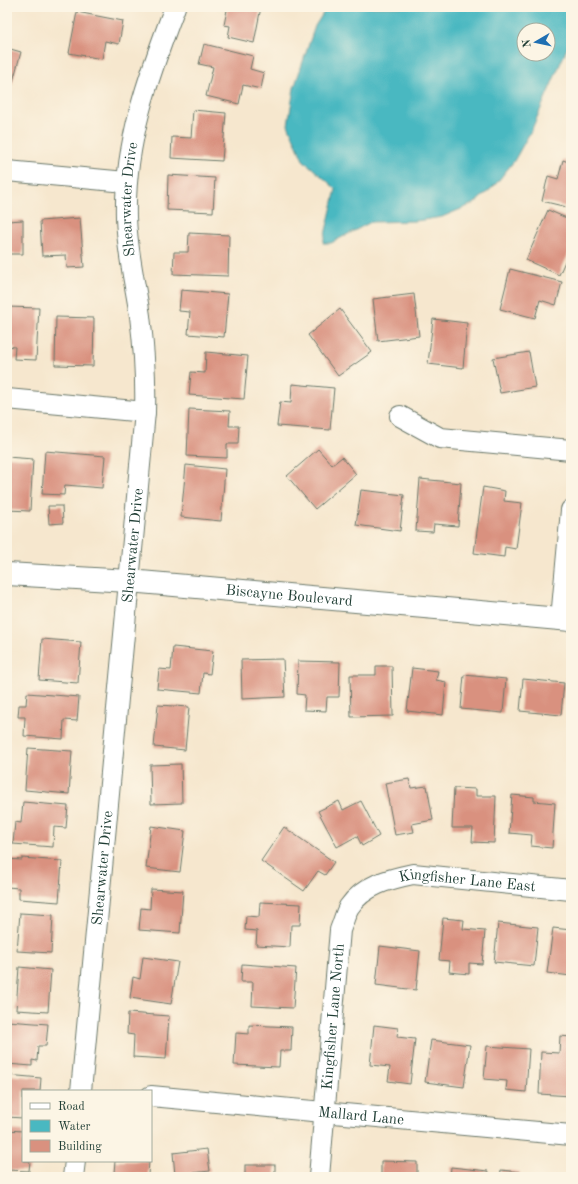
<svg xmlns="http://www.w3.org/2000/svg" width="578" height="1184" viewBox="0 0 578 1184" font-family="'Old Standard TT',serif">
<style>
.water{fill:#49b8c1;stroke:#347a7a;fill-rule:evenodd}
.building{fill:#d9917f}
.lines{fill:none;stroke-linecap:round;stroke-linejoin:round}
.minor-casing{stroke:#6a786a;stroke-width:22}
.tertiary-casing{stroke:#6a786a;stroke-width:24}
.minor{stroke:#fff;stroke-width:20}
.tertiary{stroke:#fff;stroke-width:22}
.labels{text-anchor:middle;stroke-width:3;stroke-linejoin:round;paint-order:stroke}
.street-label{font-size:15px;fill:#1f3d34;stroke:#fcf5e5}
</style>
<rect width="100%" height="100%" fill="#fcf5e5"/>
<filter id="ink" filterUnits="userSpaceOnUse"><feTurbulence type="fractalNoise" baseFrequency=".025" numOctaves="2"/><feDisplacementMap in="SourceGraphic" scale="8" xChannelSelector="R" yChannelSelector="G"/><feConvolveMatrix kernelMatrix="1 2 1 2 8 2 1 2 1" color-interpolation-filters="sRGB"/></filter>
<filter id="wash" filterUnits="userSpaceOnUse"><feTurbulence type="fractalNoise" baseFrequency=".012" numOctaves="4" result="noise"/><feDisplacementMap in="SourceGraphic" scale="16" xChannelSelector="R" yChannelSelector="G"/><feGaussianBlur stdDeviation="0.9" result="paint"/><feColorMatrix in="noise" values="0 0 0 0 0 0 0 0 0 0 0 0 0 0 0 0 0 1.4 0 .05"/><feComposite in="paint" operator="in"/></filter>
<g filter="url(#wash)">
<rect width="100%" height="100%" fill="#f6e7ce"/>
<path class="water" d="M327,7H571V39L532,129L514,161L495,185L475,203L442,217L416,221L371,222L331,243H323L336,189L303,160L288,125L294,88L315,26ZM524,30H548V54H524Z"/>
<g id="blocks">
<g class="building">
<path d="M220,7H261L254,43L228,37L230,26L224,25L227,10Z"/>
<path d="M77,12L123,21L119,44L105,41L102,59L69,53Z"/>
<path d="M204,44L253,56L250,69L264,73L261,89L243,85L239,104L206,96L213,67L199,64Z"/>
<path d="M7,48L21,52L12,85L7,84Z"/>
<path d="M193,110L226,113L222,161L171,158L172,137L191,138Z"/>
<path d="M563,160L571,163V208L542,201L548,176L558,179Z"/>
<path d="M168,175L215,178L213,212L167,210Z"/>
<path d="M548,210L571,220V248L559,275L526,260Z"/>
<path d="M80,218L84,267L67,268L66,255L42,256L40,221Z"/>
<path d="M23,220V254H7V221Z"/>
<path d="M189,233L229,235L228,276L173,274L174,252H188Z"/>
<path d="M510,269L562,282L556,305L540,300L535,318L500,309Z"/>
<path d="M181,290L228,294L224,337L188,334L190,312L179,311Z"/>
<path d="M414,294L419,336L378,341L373,299Z"/>
<path d="M7,307L39,308L36,360L14,359L15,347L7,346Z"/>
<path d="M340,309L372,352L338,376L308,335Z"/>
<path d="M56,317L94,318L93,366L55,365Z"/>
<path d="M433,319L467,323L463,368L428,364Z"/>
<path d="M206,352L248,356L244,399L189,395L191,372L205,373Z"/>
<path d="M529,352L535,387L500,393L493,358Z"/>
<path d="M292,384L334,388L330,430L277,426L280,402L291,403Z"/>
<path d="M189,409L230,411L229,426H239L238,444H227V458L187,456Z"/>
<path d="M318,449L332,465L342,457L356,474L315,509L287,476Z"/>
<path d="M45,451L105,456L102,488L65,485L64,495L42,494Z"/>
<path d="M7,457L33,459L30,511L7,510Z"/>
<path d="M186,465L225,469L221,521L181,517Z"/>
<path d="M420,479L461,483L458,526L434,524L433,532L416,531Z"/>
<path d="M483,487L505,491L504,501L522,503L516,549L505,547L504,557L474,553Z"/>
<path d="M361,490L404,495L400,531L356,525Z"/>
<path d="M48,506H62L63,523L49,524Z"/>
<path d="M42,639L81,642L78,683L39,680Z"/>
<path d="M173,647L213,651L210,674L203,673L201,693L157,689L159,669L171,670Z"/>
<path d="M283,659L285,697L242,699L241,660Z"/>
<path d="M298,661L340,662L339,697H327L326,711L304,710L305,695L297,694Z"/>
<path d="M376,666H392L393,716L351,717L350,675H376Z"/>
<path d="M412,668L438,671L436,680L446,682L443,715L407,711Z"/>
<path d="M464,675L506,679L503,713L461,709Z"/>
<path d="M523,679L564,683L561,715L520,711Z"/>
<path d="M27,693L79,697L77,721L64,720L63,739L24,736L25,717H18L19,705H26Z"/>
<path d="M158,705L189,707L185,750L154,747Z"/>
<path d="M28,748L72,751L69,794L25,790Z"/>
<path d="M181,764L182,803L151,804L150,765Z"/>
<path d="M409,779L411,788L427,786L433,820L412,824L414,832L395,835L385,783Z"/>
<path d="M454,788L476,789V796H496L494,843L472,842L473,828H452Z"/>
<path d="M512,795L534,797V801L555,803L552,848L531,846L532,835L509,833Z"/>
<path d="M339,801L343,810L361,801L379,836L362,846L357,836L337,847L318,811Z"/>
<path d="M23,802L68,806L66,828L54,827L53,847L13,844L15,822L21,823Z"/>
<path d="M570,824H571V839H569Z"/>
<path d="M151,826L185,831L180,872L146,868Z"/>
<path d="M284,827L334,862L325,875L318,871L304,891L261,861Z"/>
<path d="M22,858L62,861L59,902L19,899V888L7,887V859L22,860Z"/>
<path d="M151,889L183,891L180,933L139,930L141,908L150,909Z"/>
<path d="M260,902L301,904L300,925H291L290,947L256,945L257,931L245,930L246,916L259,917Z"/>
<path d="M20,913L53,915L51,953L17,951Z"/>
<path d="M443,918L464,920L463,929L485,931L482,964L469,963V974L449,972L450,961L439,960Z"/>
<path d="M498,923L538,927L534,966L494,962Z"/>
<path d="M553,928L571,930V976L547,973Z"/>
<path d="M380,946L420,951L416,990L376,985Z"/>
<path d="M143,957L178,962L171,1004L130,998L133,977L140,979Z"/>
<path d="M242,964L296,968L293,1008L252,1006L253,982H241Z"/>
<path d="M19,967L51,970L48,1012L16,1010Z"/>
<path d="M128,1013L169,1016L166,1059L133,1057L134,1035L127,1034Z"/>
<path d="M7,1021L48,1024L46,1046H38L37,1061L32,1060V1066L7,1064Z"/>
<path d="M249,1025L292,1027L291,1051H280L279,1067L234,1065L236,1033L249,1034Z"/>
<path d="M374,1025L398,1028L397,1037L415,1039L410,1084L388,1081L390,1067L370,1065Z"/>
<path d="M560,1036L571,1037V1096L539,1094L541,1052L559,1053Z"/>
<path d="M431,1040L470,1045L464,1087L425,1082Z"/>
<path d="M487,1046L529,1049L526,1092L506,1090L507,1081L484,1079Z"/>
<path d="M7,1075L41,1078L40,1091H23V1118L7,1117Z"/>
<path d="M7,1130L23,1131V1161H30L29,1171L7,1170Z"/>
<path d="M207,1149L210,1171L175,1175L173,1153Z"/>
<path d="M115,1161H149L148,1175L114,1173Z"/>
<path d="M381,1161L417,1162V1177H381Z"/>
<rect x="245" y="1165" width="30" height="12"/>
<path d="M451,1167L488,1171L487,1177H450Z"/>
<path d="M501,1170L520,1172V1177H500Z"/>
</g>
</g>
</g>
<g filter="url(#ink)">
<use href="#blocks" fill-opacity="0" stroke="#6a786a" stroke-width="1"/>
<g class="lines">
<g class="minor-casing">
<g id="minor">
<path d="M7,171L126,182"/>
<path d="M7,399L145,412"/>
<path d="M400,416L440,438L571,450"/>
<path d="M561,619L571,510"/>
<path id="s1" d="M81,1091L145,412C146,380 144,348 140,316C135,283 127,251 126,217C124,143 149,75 175,7"/>
<path id="s2" d="M151,1096L571,1135"/>
<path d="M73,1177L75,1161"/>
<path id="s3" d="M319,1177L340,930C343,923 345,914 349,907C364,885 389,879 413,874L571,890"/>
</g>
</g>
<g class="tertiary-casing">
<g id="tertiary">
<path id="s4" d="M7,574L129,581L571,620"/>
</g>
</g>
<use href="#minor" class="minor"/>
<use href="#tertiary" class="tertiary"/>
</g>
</g>
<g class="labels">
<g class="street-label">
<text dy="5" stroke="none"><textPath href="#s1" startOffset="896">Shearwater Drive</textPath></text>
<text dy="5" stroke="none"><textPath href="#s1" startOffset="548">Shearwater Drive</textPath></text>
<text dy="5" stroke="none"><textPath href="#s4" startOffset="283">Biscayne Boulevard</textPath></text>
<text dy="5" stroke="none"><textPath href="#s1" startOffset="224">Shearwater Drive</textPath></text>
<text dy="5" stroke="none"><textPath href="#s3" startOffset="401">Kingfisher Lane East</textPath></text>
<text dy="5" stroke="none"><textPath href="#s3" startOffset="161">Kingfisher Lane North</textPath></text>
<text dy="5" stroke="none"><textPath href="#s2" startOffset="211">Mallard Lane</textPath></text>
</g>
</g>
<rect width="578" height="1184" fill="none" stroke="#fcf5e5" stroke-width="24"/>
<rect x="22" y="1090" width="130" height="72" fill="#fcf5e5" stroke="#a4ab9e"/>
<rect x="30" y="1103" width="20" height="6" fill="#ffffff" stroke="#a4ab9e"/>
<text x="58" y="1110" font-size="12" fill="#1f3d34">Road</text>
<rect x="30" y="1120" width="20" height="12" fill="#49b8c1" stroke="#a4ab9e"/>
<text x="58" y="1130" font-size="12" fill="#1f3d34">Water</text>
<rect x="30" y="1140" width="20" height="12" fill="#d9917f" stroke="#a4ab9e"/>
<text x="58" y="1150" font-size="12" fill="#1f3d34">Building</text>
<g transform="translate(536 42) rotate(261)"><circle r="19" fill="#fcf5e5" stroke="#a4ab9e"/>
<path d="M0-3L7 15L0 10L-7 15Z" fill="#1f6fb2"/>
<text y="-6" font-size="11" font-weight="bold" text-anchor="middle" fill="#1f3d34">N</text>
</g>
</svg>
